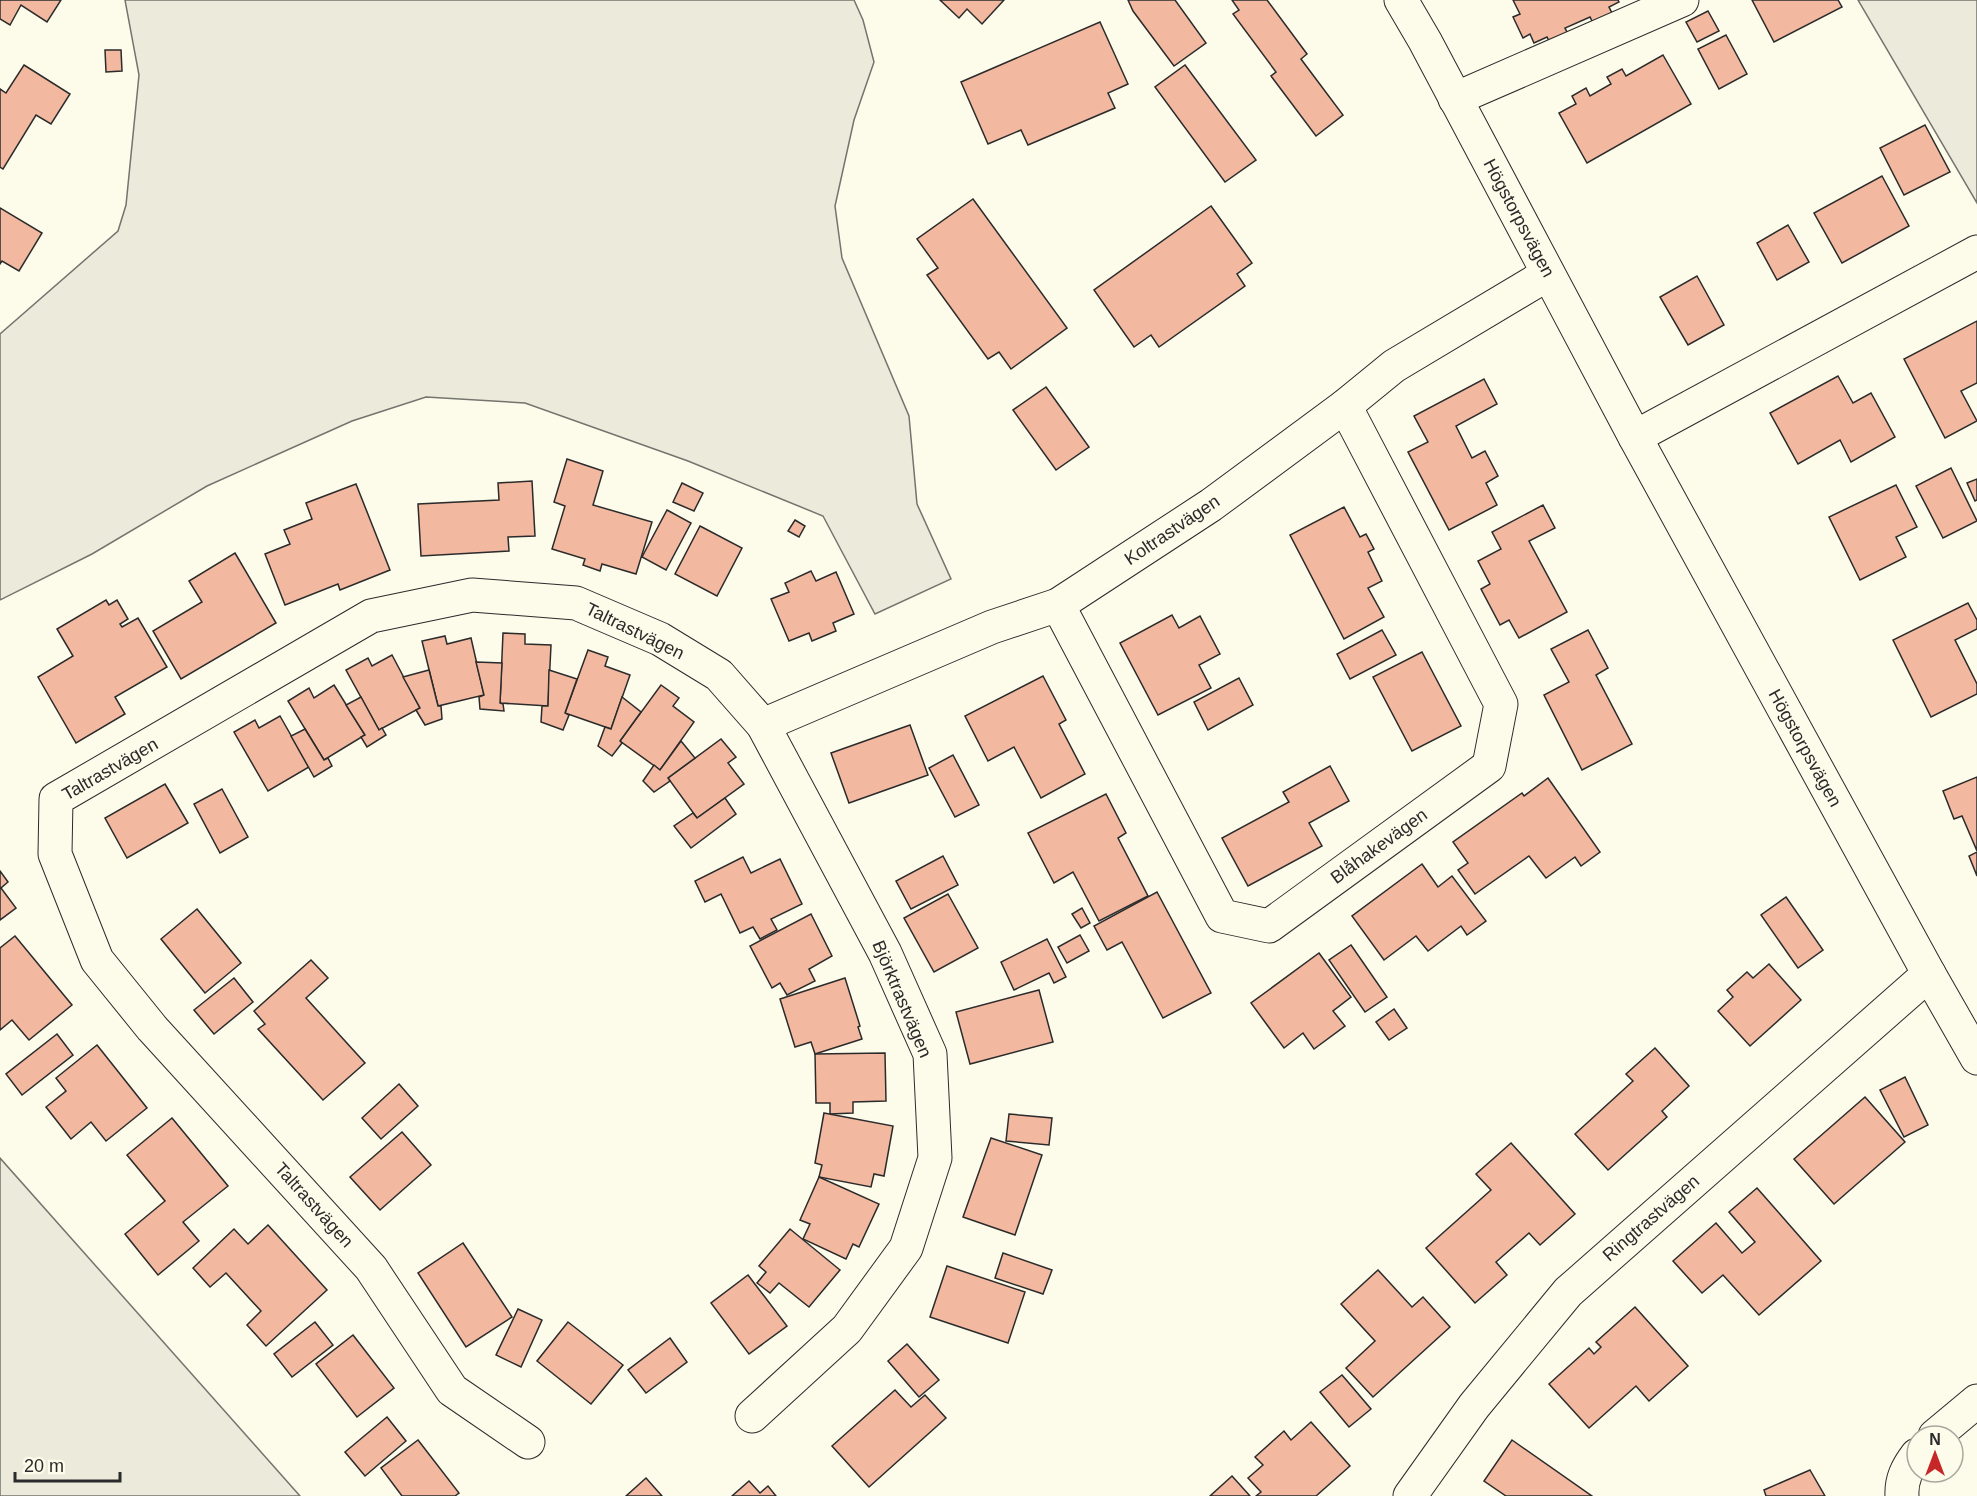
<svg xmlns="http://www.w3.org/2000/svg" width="1977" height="1496" viewBox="0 0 1977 1496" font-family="Arial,sans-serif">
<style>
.green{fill:#ecebdb;stroke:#74746e;stroke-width:1.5}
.building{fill:#f2b8a0;stroke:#2b2b2b;stroke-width:1.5}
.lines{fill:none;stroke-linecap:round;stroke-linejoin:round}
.minor-casing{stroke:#2b2b2b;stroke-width:35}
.minor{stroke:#fdfbea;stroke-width:33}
.labels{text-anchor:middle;stroke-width:4.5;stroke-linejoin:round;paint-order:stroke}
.street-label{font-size:18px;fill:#2b2b2b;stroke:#fdfbea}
</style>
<rect width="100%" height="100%" fill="#fdfbea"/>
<g class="green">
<path d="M125,0H854L863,20L874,62L854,120L835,206L842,258L909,416L917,504L951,579L875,614L823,516L688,461L525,403L426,397L352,421L207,486L92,554L0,600V334L118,231L126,205L139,75Z"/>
<path d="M1858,0H1977V203Z"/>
<path d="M0,1158L300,1496H0Z"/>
</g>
<g class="building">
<path d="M0,0H61L47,22L21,5L10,25L0,19Z"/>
<path d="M940,0H1004L982,24L967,9L959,18Z"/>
<path d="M1128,0H1175L1206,43L1174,66L1133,11Z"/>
<path d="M1232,0H1267L1307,54L1301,59L1343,115L1316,136L1271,76L1276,72L1233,14L1239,10Z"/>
<path d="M1513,0H1618L1619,2L1609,7L1613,15L1594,25L1590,17L1565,28L1569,36L1551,45L1547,37L1534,43L1530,34L1523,38L1513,17L1520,14Z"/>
<path d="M1752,0H1838L1842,7L1774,42Z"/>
<path d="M1708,11L1719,31L1697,42L1686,22Z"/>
<path d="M1100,22L1128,84L1108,93L1115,108L1028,145L1021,130L988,144L961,82Z"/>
<path d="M1726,35L1747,74L1719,89L1698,49Z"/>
<path d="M105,50H121L122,71L106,72Z"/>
<path d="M1663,55L1691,104L1587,163L1559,113L1576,104L1572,96L1586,88L1590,96L1611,84L1607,77L1622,69L1626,76Z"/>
<path d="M24,65L70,94L51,124L36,115L3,169L0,167V89L6,93Z"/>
<path d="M1185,65L1256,160L1225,182L1155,87Z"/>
<path d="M1925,125L1950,172L1904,195L1880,148Z"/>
<path d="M1882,176L1909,226L1842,263L1814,213Z"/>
<path d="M973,199L1067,328L1011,369L999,352L988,359L927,275L938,268L917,239Z"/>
<path d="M1211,206L1252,263L1237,274L1245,286L1159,347L1151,335L1134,347L1094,290Z"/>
<path d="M0,208L42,233L19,271L2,261L0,264Z"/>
<path d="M1788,225L1809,262L1777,280L1757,243Z"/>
<path d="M1697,276L1724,325L1688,345L1660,297Z"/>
<path d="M1977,321V383L1961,391L1977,421L1945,438L1904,359Z"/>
<path d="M1838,376L1853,403L1871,393L1895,437L1851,462L1840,440L1798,464L1770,413Z"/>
<path d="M1484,379L1497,404L1456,426L1472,458L1485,451L1498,476L1486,483L1497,505L1449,530L1408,452L1428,442L1414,416Z"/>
<path d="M1046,387L1089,447L1056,470L1013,410Z"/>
<path d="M567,459L603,471L593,505L652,522L636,574L602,564L600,571L583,565L585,559L552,549L565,506L554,502Z"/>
<path d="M1951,468L1977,521L1943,538L1916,486Z"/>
<path d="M1977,479V500L1975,501L1967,483Z"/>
<path d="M532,481L535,536L508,537L509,551L421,556L418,504L499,500L498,483Z"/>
<path d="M682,483L703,493L694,511L673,502Z"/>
<path d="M356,484L390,570L340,590L338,584L285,605L265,554L290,544L284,530L312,519L306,503Z"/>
<path d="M1896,485L1917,527L1896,537L1906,557L1860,580L1829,517Z"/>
<path d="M1543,505L1555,528L1529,541L1567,612L1519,638L1509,620L1500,625L1481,589L1490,584L1478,561L1501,549L1492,532Z"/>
<path d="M1344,507L1360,537L1366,534L1374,549L1368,552L1382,581L1368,588L1384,617L1344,639L1290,535Z"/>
<path d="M667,510L691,523L666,570L642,557Z"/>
<path d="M795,520L805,526L799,537L788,531Z"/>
<path d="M700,526L742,548L717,596L675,574Z"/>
<path d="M235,553L276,623L181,679L153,631L202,602L189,581Z"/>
<path d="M811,571L816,581L836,572L854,614L833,623L836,631L812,641L809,633L789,641L771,599L789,592L785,583Z"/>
<path d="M106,600L109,605L117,600L128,619L120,624L122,627L138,618L167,667L115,697L125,714L76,743L38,677L73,656L57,629Z"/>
<path d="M1968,603L1977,620V629L1955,640L1977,684V694L1931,717L1893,640Z"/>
<path d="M1172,615L1179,628L1200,616L1220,654L1199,665L1211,688L1158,715L1120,643Z"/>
<path d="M1382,630L1396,655L1350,679L1337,654Z"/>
<path d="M1588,630L1608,668L1596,675L1632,744L1582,770L1544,695L1569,682L1551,649Z"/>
<path d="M503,633L525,634V644L551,645L548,706L500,703Z"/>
<path d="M445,636L447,644L471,638L484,695L438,706L422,641Z"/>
<path d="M588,650L608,657L605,666L630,675L611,729L565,713Z"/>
<path d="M1422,652L1461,726L1412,751L1373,677Z"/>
<path d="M392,655L420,708L379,730L346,670L368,658L372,666Z"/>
<path d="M476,662L502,663L500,703L503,704L504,711L480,709L479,697L484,695Z"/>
<path d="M429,670L438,706H441L442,719L425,725L416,710L420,708L403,677Z"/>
<path d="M549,670L577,679L565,713L569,715L563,730L541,722L542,706H548Z"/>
<path d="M1043,676L1066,720L1059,724L1085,774L1041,798L1014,747L988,761L965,716Z"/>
<path d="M1239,678L1253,705L1208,730L1194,702Z"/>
<path d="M334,685L365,735L324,760L288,701L309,688L314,698Z"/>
<path d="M661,685L679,698L673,706L694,722L660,770L620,741Z"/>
<path d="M361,697L379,730L382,728L386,735L367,747L361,737L365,735L346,705Z"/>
<path d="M622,697L641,712L620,741L622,743L612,756L598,746L605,727L611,729Z"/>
<path d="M280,716L309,767L268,791L234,732L255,720L259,728Z"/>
<path d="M910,725L928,775L849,803L831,753Z"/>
<path d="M305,729L324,760L328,758L332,766L314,777L291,736Z"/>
<path d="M721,739L736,757L728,763L744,784L697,818L668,778Z"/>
<path d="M681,741L695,758L668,778L670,781L654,792L643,781L654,765L660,770Z"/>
<path d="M953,755L979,805L955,817L929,768Z"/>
<path d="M1330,766L1349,801L1309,823L1322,846L1248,886L1222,838L1289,802L1283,792Z"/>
<path d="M1977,777V851L1962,816L1954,819L1943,791Z"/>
<path d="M1548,778L1600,852L1581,866L1575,857L1546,878L1529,856L1475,894L1458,870L1468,863L1453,842L1522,793L1524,796Z"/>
<path d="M165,784L188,823L127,858L105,818Z"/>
<path d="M222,789L248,837L220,853L194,804Z"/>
<path d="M1106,794L1126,833L1118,838L1148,896L1099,921L1073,872L1054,883L1028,833Z"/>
<path d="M725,798L736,814L691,848L674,826L693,813L697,818Z"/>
<path d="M1977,852V876L1969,856Z"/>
<path d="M943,856L958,885L911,909L896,881Z"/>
<path d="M743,857L751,873L780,859L802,904L771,919L777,930L760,939L753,927L740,933L721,894L705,902L695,881Z"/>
<path d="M1422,864L1438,887L1452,876L1486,921L1467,935L1461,926L1428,951L1416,936L1384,960L1352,916Z"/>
<path d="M0,871L8,882L1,888L16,908L0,920Z"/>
<path d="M1157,892L1211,993L1163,1018L1122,942L1107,950L1094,926Z"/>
<path d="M948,894L978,948L934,972L904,918Z"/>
<path d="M1786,897L1823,950L1798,968L1761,915Z"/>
<path d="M1082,908L1090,923L1081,928L1072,914Z"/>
<path d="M197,909L241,963L205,993L161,939Z"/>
<path d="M811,914L832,956L809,969L815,981L787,995L780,983L772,988L750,946Z"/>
<path d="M1080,935L1089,951L1067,963L1058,947Z"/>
<path d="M15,936L72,1005L29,1040L12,1020L0,1030V948Z"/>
<path d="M1047,939L1066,977L1054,983L1049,973L1014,990L1001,962Z"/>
<path d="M1351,945L1387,997L1365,1012L1329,960Z"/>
<path d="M1319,953L1351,997L1333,1011L1345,1026L1314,1049L1303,1033L1284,1048L1251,1003Z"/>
<path d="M311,960L328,978L306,998L365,1063L323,1100L258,1029L265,1024L254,1011Z"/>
<path d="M1769,964L1801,1000L1750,1046L1718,1011L1733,997L1727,990L1747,972L1753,978Z"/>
<path d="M234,978L253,1002L214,1034L194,1010Z"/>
<path d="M845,978L860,1026L858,1027L862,1039L815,1054L811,1042L795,1047L780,999Z"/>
<path d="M1039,990L1053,1042L970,1064L956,1012Z"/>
<path d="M1394,1009L1407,1028L1389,1040L1376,1022Z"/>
<path d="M57,1034L73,1055L22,1095L6,1074Z"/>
<path d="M97,1045L147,1108L106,1141L91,1122L71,1139L46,1107L66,1091L56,1078Z"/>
<path d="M1655,1048L1689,1086L1662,1111L1667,1117L1608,1170L1575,1134L1633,1081L1626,1074Z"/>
<path d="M885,1053L886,1101L853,1102V1113L830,1114V1103H816L815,1054Z"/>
<path d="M1905,1077L1928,1125L1904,1137L1880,1090Z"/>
<path d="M399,1084L418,1106L381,1139L362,1118Z"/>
<path d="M1865,1097L1905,1142L1834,1204L1794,1159Z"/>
<path d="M824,1113L893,1126L884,1176L874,1174L871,1187L819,1177L822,1165L815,1163Z"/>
<path d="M1009,1114L1052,1118L1049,1145L1006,1141Z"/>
<path d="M172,1118L228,1186L183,1222L199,1241L158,1275L125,1234L165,1201L127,1155Z"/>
<path d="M402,1132L431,1165L380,1210L350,1177Z"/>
<path d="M991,1138L1042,1155L1015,1235L963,1217Z"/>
<path d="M1511,1143L1575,1214L1540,1245L1529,1233L1496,1262L1507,1275L1475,1303L1426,1248L1491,1190L1476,1174Z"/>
<path d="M819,1177L879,1204L859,1247L853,1244L846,1259L803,1239L810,1224L800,1220Z"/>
<path d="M1757,1188L1821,1261L1759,1315L1723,1275L1702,1293L1673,1261L1716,1223L1742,1253L1755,1242L1729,1212Z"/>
<path d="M268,1225L327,1290L266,1346L247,1325L261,1311L226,1273L210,1287L193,1268L234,1229L248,1244Z"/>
<path d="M790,1229L840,1270L809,1307L779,1283L770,1293L757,1283L766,1272L759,1266Z"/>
<path d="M463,1243L512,1317L466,1347L418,1273Z"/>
<path d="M1003,1253L1052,1270L1043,1294L995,1278Z"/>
<path d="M947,1266L1025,1292L1008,1343L930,1317Z"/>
<path d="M1378,1270L1412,1307L1423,1297L1450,1327L1373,1397L1346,1368L1375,1341L1341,1304Z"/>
<path d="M748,1275L787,1326L749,1354L711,1303Z"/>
<path d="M1635,1307L1688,1366L1649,1401L1636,1386L1589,1428L1549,1384L1589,1348L1594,1354L1601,1347L1596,1342Z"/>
<path d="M518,1309L542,1320L521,1367L496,1355Z"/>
<path d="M315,1322L333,1345L292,1377L274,1354Z"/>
<path d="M568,1322L623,1365L591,1404L537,1361Z"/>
<path d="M353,1335L394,1388L357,1417L316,1364Z"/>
<path d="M670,1338L687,1362L646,1393L628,1370Z"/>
<path d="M907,1344L939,1380L919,1397L888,1361Z"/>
<path d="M1342,1375L1371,1409L1349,1427L1320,1392Z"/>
<path d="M895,1390L911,1407L925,1395L946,1418L869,1487L832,1446Z"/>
<path d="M387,1417L406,1441L365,1476L345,1452Z"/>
<path d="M1311,1422L1350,1466L1316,1496H1256L1261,1492L1248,1478L1263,1465L1255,1457L1284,1431L1291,1440Z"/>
<path d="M418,1440L459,1493L455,1496H402L381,1468Z"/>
<path d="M1512,1440L1592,1496H1506L1484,1481Z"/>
<path d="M1810,1470L1825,1496H1766L1764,1490Z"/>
<path d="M1232,1476L1250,1496H1210Z"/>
<path d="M646,1478L662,1496H626Z"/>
<path d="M749,1481L760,1493L768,1486L776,1496H732Z"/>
</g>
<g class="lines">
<g class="minor-casing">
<g id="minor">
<path d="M1401,0L1425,41L1635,437L1929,974L1977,1058"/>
<path d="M1455,99L1682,0"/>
<path d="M1635,437L1977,252"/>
<path d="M1058,605L1222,916L1269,926L1489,766L1501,704L1345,406"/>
<path d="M763,725L992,627L1058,605L1211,505L1345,406L1394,366L1548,274"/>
<path d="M1935,1436L1977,1401"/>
<path d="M528,1442L452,1390L371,1268L152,1028L97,960L55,854L56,799L371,616L472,595L576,603L660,639L719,675L763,725L885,953L930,1054L935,1158L906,1248L847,1329L752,1416"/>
<path d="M1410,1496L1474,1406L1568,1292L1929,974"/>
<path d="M1902,1496C1901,1480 1907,1468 1917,1455"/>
</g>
</g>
<use href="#minor" class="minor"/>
</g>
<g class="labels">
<g class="street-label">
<text transform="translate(1519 218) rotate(62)" y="6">Högstorpsvägen</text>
<text transform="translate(1172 530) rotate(-34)" y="6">Koltrastvägen</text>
<text transform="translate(635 631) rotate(26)" y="6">Taltrastvägen</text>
<text transform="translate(1805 748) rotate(61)" y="6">Högstorpsvägen</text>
<text transform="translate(110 769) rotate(-30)" y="6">Taltrastvägen</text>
<text transform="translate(1379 846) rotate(-36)" y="6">Blåhakevägen</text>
<text transform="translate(902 999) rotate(67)" y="6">Björktrastvägen</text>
<text transform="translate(314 1205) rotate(48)" y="6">Taltrastvägen</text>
<text transform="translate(1651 1218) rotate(-41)" y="6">Ringtrastvägen</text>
</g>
</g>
<g transform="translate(1935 1454)"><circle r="28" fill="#fdfbea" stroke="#a9a89e" stroke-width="1.5"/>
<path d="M0-4.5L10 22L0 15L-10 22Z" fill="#c62828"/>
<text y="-9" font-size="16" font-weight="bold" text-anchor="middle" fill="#2b2b2b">N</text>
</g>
<path d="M15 1472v9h105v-9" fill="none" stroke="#2b2b2b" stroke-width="3"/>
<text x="24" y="1472" font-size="18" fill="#2b2b2b" stroke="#fdfbea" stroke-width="4.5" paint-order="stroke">20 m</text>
</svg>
